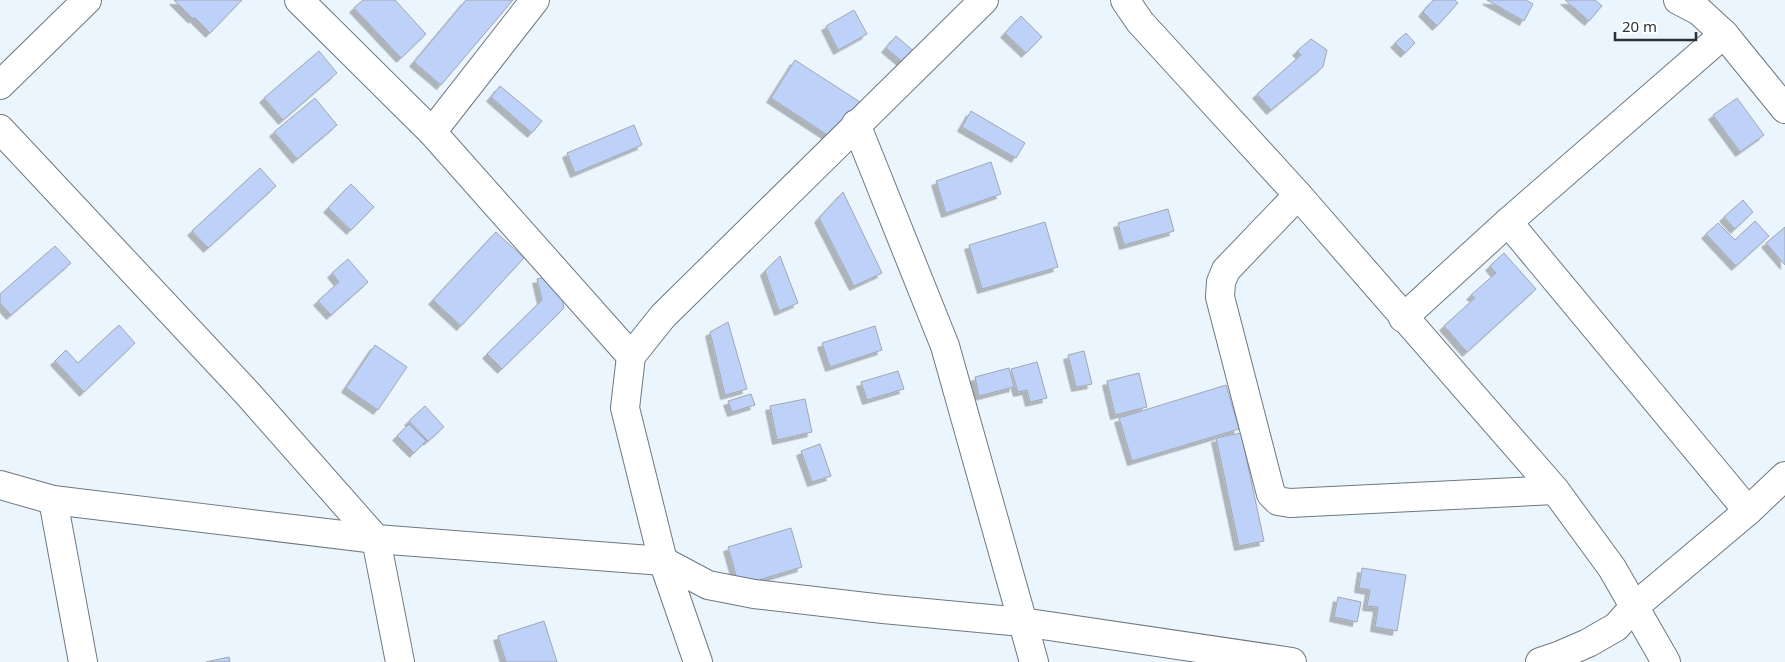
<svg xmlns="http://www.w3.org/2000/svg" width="1785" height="662" viewBox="0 0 1785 662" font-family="'Noto Sans',sans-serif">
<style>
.building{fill:#bed1f9;stroke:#a2a7b2;filter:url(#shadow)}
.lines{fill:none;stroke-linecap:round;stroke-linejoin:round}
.street-casing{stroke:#6f7881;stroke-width:30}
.street{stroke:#fff;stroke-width:28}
</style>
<defs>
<filter id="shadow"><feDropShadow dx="-4.5" dy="4.5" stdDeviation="0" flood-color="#0004"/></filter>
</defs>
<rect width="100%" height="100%" fill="#eaf5fe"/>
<g class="building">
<path d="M174,0H242L210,33L194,17L193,19Z"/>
<path d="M363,0H395L426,34L401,58L354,8Z"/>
<path d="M466,0H513L441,85L414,62Z"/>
<path d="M1433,0H1455L1458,3L1437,26L1423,12Z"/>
<path d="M1487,0H1526L1533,4L1524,21Z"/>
<path d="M1565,0H1595L1602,6L1589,21Z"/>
<path d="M854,10L867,34L838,50L826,26Z"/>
<path d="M1021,16L1042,37L1026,53L1005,33Z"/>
<path d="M1406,33L1415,43L1405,53L1395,43Z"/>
<path d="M896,36L916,53L906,65L886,48Z"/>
<path d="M1311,39L1327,50L1323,67L1271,110L1257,94L1301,55L1297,51Z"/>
<path d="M319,51L337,73L283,120L264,98Z"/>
<path d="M795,60L860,102L835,140L771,98Z"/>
<path d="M500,86L542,121L532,133L491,97Z"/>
<path d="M315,98L337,125L297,159L274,132Z"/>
<path d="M1737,98L1764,135L1740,152L1713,115Z"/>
<path d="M971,111L1025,143L1016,158L962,127Z"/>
<path d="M634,125L642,145L575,173L567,153Z"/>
<path d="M991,162L1001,194L946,213L936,181Z"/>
<path d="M260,168L276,186L208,248L192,231Z"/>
<path d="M351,184L374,207L351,230L328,208Z"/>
<path d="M843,192L882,273L854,286L819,218Z"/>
<path d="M1743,200L1753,212L1735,229L1724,217Z"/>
<path d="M1168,209L1174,231L1124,245L1118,223Z"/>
<path d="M1755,221L1769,236L1736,266L1706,234L1718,223L1735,240Z"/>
<path d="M1045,222L1058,267L982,289L969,245Z"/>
<path d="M1785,227V265L1766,243Z"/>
<path d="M496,232L524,258L461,326L433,300Z"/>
<path d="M55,246L71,263L11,315L0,303V294Z"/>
<path d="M1504,253L1536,289L1467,352L1444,326L1475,298L1471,295L1496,273L1490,266Z"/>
<path d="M780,256L798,303L779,311L765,271Z"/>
<path d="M348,259L368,282L331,315L318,301L339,282L332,273Z"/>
<path d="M557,275L564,308L502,369L487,354L542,300L537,279Z"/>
<path d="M728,322L747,389L725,395L710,332Z"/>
<path d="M119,325L135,343L84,392L55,361L66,350L78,363Z"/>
<path d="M875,326L882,350L830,367L822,343Z"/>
<path d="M375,345L407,367L378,410L346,388Z"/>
<path d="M1084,351L1092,384L1076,387L1068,355Z"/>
<path d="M1037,362L1047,398L1030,402L1027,390L1018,392L1011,369Z"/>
<path d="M1009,368L1014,387L979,396L975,377Z"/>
<path d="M898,371L904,389L867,400L861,382Z"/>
<path d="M1139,373L1147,407L1115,415L1107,381Z"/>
<path d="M1226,385L1239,429L1132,461L1119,418Z"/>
<path d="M751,394L755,405L732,412L728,401Z"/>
<path d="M805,399L812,432L777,440L770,406Z"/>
<path d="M425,406L444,427L428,441L409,421Z"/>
<path d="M409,424L426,441L414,453L397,436Z"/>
<path d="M1241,433L1264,541L1239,546L1216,438Z"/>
<path d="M820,444L831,476L812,482L801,451Z"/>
<path d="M791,528L802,567L739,586L728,547Z"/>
<path d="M1362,568L1406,575L1397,631L1375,627L1378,607L1367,606L1370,590L1359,588Z"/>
<path d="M1338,597L1361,602L1357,622L1334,617Z"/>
<path d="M544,621L557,662H506L498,636Z"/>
<path d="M229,657L230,662H206Z"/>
</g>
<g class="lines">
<g class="street-casing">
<g id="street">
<path d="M299,0L432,132L631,356"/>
<path d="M1125,0L1140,22L1298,195L1555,490L1612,568L1666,662"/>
<path d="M1678,0L1699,11L1724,34L1785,109"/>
<path d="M0,85L87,0"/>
<path d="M856,124L945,346L1034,662"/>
<path d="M0,129L248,394L376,539L400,662"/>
<path d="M432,132L535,0"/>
<path d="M1298,195L1226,270L1221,282L1220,297L1271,494L1278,501L1290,503L1555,490"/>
<path d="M1508,222L1748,511"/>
<path d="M1403,318L1508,222L1724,34"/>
<path d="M0,485L53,500L376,539L663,561L708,585L754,594L883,609L1022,622L1292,662"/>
<path d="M53,500L83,662"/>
<path d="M698,662L663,561L625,408L631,356L663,316L984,0"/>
<path d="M1540,662L1558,656L1588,643L1616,627L1634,607L1748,511L1785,476"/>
</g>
</g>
<use href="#street" class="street"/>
</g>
<path d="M1615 32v8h81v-8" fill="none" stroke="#2d3134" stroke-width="2.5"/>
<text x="1622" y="32" font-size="15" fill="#2d3134" stroke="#ffffff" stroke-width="4" paint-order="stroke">20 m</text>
</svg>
